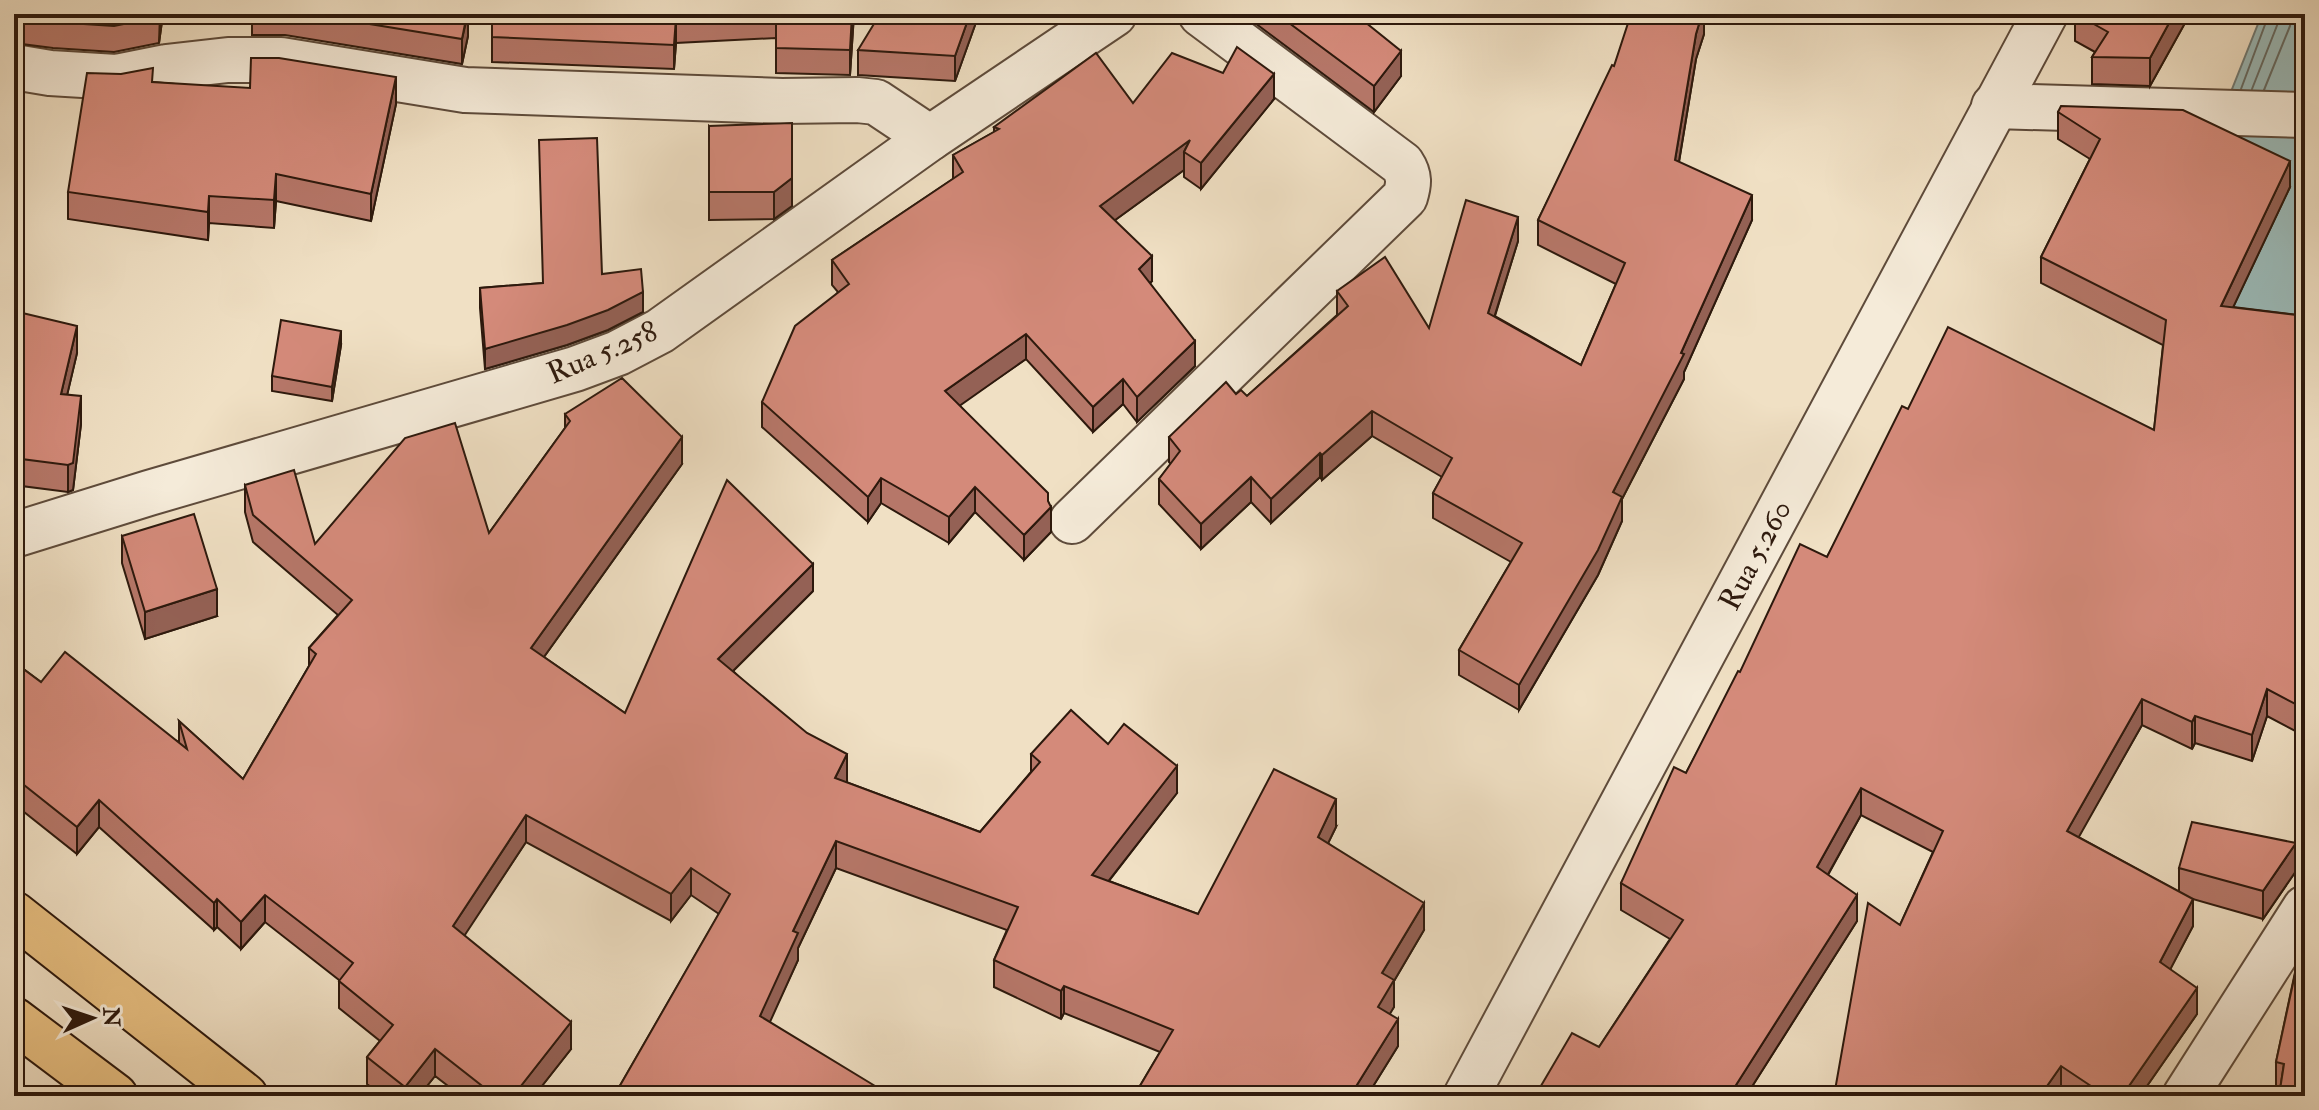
<svg xmlns="http://www.w3.org/2000/svg" width="2319" height="1110" viewBox="0 0 2319 1110" font-family="'IM FELL Double Pica',serif">
<style>
.water{fill:#9bbbba;stroke:#6f7a75;stroke-width:2}
.lines{fill:none;stroke-linecap:round;stroke-linejoin:round}
.shore{stroke:#646a64;stroke-width:2}
.minor-casing{stroke:#5e4b3b;stroke-width:48}
.trunk-casing{stroke:#2d190d;stroke-width:48}
.minor{stroke:#f5ebd9;stroke-width:44}
.trunk{stroke:#e8c082;stroke-width:44}
.wall{fill:#b67769;stroke:#2d190d;stroke-width:2}
.shaded-wall{fill:#946155;stroke:#2d190d;stroke-width:2}
.building{fill:#d48a7a;stroke:#2d190d;stroke-width:2}
.labels{text-anchor:middle;stroke-width:6;stroke-linejoin:round;paint-order:stroke}
.street-label{font-size:30px;fill:#2d190d;stroke:#f5ebd9}
</style>
<rect width="100%" height="100%" fill="#f0e0c4"/>
<filter id="stains"><feTurbulence type="fractalNoise" baseFrequency=".0025" numOctaves="4"/><feColorMatrix values="0 0 0 0 .2 0 0 0 0 .09 0 0 0 0 .02 0 0 0 .5 -.17"/></filter>
<radialGradient id="worn" r=".72"><stop offset=".6" stop-color="#630" stop-opacity="0"/><stop offset="1" stop-color="#630" stop-opacity=".3"/></radialGradient>
<path class="water" d="M2262,14H2305V420L2175,321L2183,212Z"/>
<g class="lines">
<g class="shore">
<path d="M2241,89L2269,14"/>
<path d="M2252,89L2278,23L2279,14"/>
<path d="M2264,90L2290,26L2291,14"/>
</g>
<g class="minor-casing">
<g id="minor">
<path d="M14,67L50,73L116,77L166,67L228,60H281L465,90L782,101L857,100L876,102L930,138"/>
<path d="M1994,106L2305,115"/>
<path d="M1072,521L1405,197C1409,184 1410,176 1402,164L1201,14"/>
<path d="M14,535L149,493L575,369L618,353L660,331L930,138L1114,14"/>
<path d="M1466,1096L2045,14"/>
<path d="M2185,1096L2305,908"/>
</g>
</g>
<g class="trunk-casing">
<g id="trunk">
<path d="M14,914L245,1096"/>
<path d="M14,1020L115,1096"/>
</g>
</g>
<use href="#minor" class="minor"/>
<use href="#trunk" class="trunk"/>
</g>
<g class="wall">
<path d="M14,14H163L159,43L114,52L53,48L14,43Z"/>
<path d="M252,14H468V36L462,64L285,35H252Z"/>
<path d="M492,14H854L850,75L776,73V38L676,43L674,69L492,62Z"/>
<path d="M979,14L955,81L858,75V50Z"/>
<path d="M1243,14H1355L1401,76L1374,112Z"/>
<path d="M1704,14V34L1696,59L1679,162L1752,220L1684,372V379L1622,499V521L1598,575L1519,710L1459,675V650L1511,562L1433,518V493L1442,477L1372,436L1322,480L1320,477L1271,523L1251,502L1201,549L1159,504V479L1171,464L1169,462V437L1236,394L1247,396L1337,315V291L1429,328L1518,241L1495,316L1581,365L1616,284L1538,245V220L1614,66Z"/>
<path d="M2075,14H2190L2150,86L2092,84V57L2095,52L2075,41Z"/>
<path d="M153,82L396,104L371,221L276,201L274,228L209,223L208,240L68,219V192Z"/>
<path d="M1274,99L1201,189L1184,177V170L1115,220L1152,281L1150,283L1195,366L1137,422L1123,404L1093,432L1026,359L959,405L1048,501L1051,532L1024,560L975,512L949,543L881,503L868,522L762,427V402L838,292L832,285V260L953,179V155L994,132V127L1133,103Z"/>
<path d="M2058,112L2290,187L2233,307L2305,316L2303,735L2267,716L2252,761L2195,743L2192,749L2142,725L2078,837L2179,892V868L2296,871L2263,919L2193,899V926L2170,969L2197,1014L2140,1096H2067L2061,1092L1900,925L1933,852L1861,815L1828,875L1857,921L1746,1096H1535L1599,1047L1670,939L1621,910V883L1686,773L1740,672L1827,557L1908,409L2154,430L2163,345L2041,283V257L2090,159L2058,139Z"/>
<path d="M709,126L792,206L774,219L709,220Z"/>
<path d="M602,274L643,312L608,330L567,345L485,369L480,308V288L543,283Z"/>
<path d="M14,311L77,353L67,395L81,424L73,490L68,492L14,485Z"/>
<path d="M341,345L332,401L272,391V376Z"/>
<path d="M565,414L682,464L544,657L625,713L813,591L733,671L847,781L846,782L980,832L1031,772V754L1108,744L1177,793L1109,881L1198,914L1336,827L1328,843L1424,930L1394,981V1007L1389,1014L1398,1046L1367,1096H1134L1160,1052L1064,1013L1061,1019L994,987V960L1007,930L836,868L798,948V960L769,1022L880,1096H614L719,914L691,895L671,921L526,842L464,935L571,1049L534,1096H461L435,1076L419,1096H382L367,1084V1057L380,1041L339,1008V980L265,922L241,949L217,927L214,930L99,827L77,854L14,804V662L41,682L179,742V721L243,779L309,666V648L338,615L253,542L245,512V485L315,544L489,533L565,428Z"/>
<path d="M122,536L217,616L145,639L122,563Z"/>
<path d="M2304,930L2280,1090L2276,1089V1062Z"/>
</g>
<g class="shaded-wall">
<path d="M160,14H163L159,43Z"/>
<path d="M468,14V36L462,64V39Z"/>
<path d="M852,14H854L850,75V50Z"/>
<path d="M970,14H979L955,81V56Z"/>
<path d="M1702,14H1704V34L1696,59L1675,185V160L1696,34Z"/>
<path d="M2174,14H2190L2150,86V58Z"/>
<path d="M676,18V43L674,69V45Z"/>
<path d="M1401,51V76L1374,112V86Z"/>
<path d="M1274,74V99L1201,189V163Z"/>
<path d="M396,77V104L371,221V194Z"/>
<path d="M1190,140L1184,152V170L1100,231V206Z"/>
<path d="M2290,161V187L2221,333V306Z"/>
<path d="M276,174V201L274,228V200Z"/>
<path d="M792,178V206L774,219V192Z"/>
<path d="M1752,195V220L1684,372V379L1622,499V521L1598,575L1519,710V685L1681,353Z"/>
<path d="M209,196V223L208,240V212Z"/>
<path d="M1518,217V241L1488,337V313Z"/>
<path d="M1152,256V281L1139,294V269Z"/>
<path d="M643,292V312L608,330L567,345L485,369V349Z"/>
<path d="M77,326V353L61,421V394Z"/>
<path d="M341,331V345L332,401V387Z"/>
<path d="M1026,334V359L945,416V391Z"/>
<path d="M1195,341V366L1137,422V397Z"/>
<path d="M1123,379V404L1093,432V407Z"/>
<path d="M81,396V424L73,490L68,492V465Z"/>
<path d="M1372,411V436L1322,480V455Z"/>
<path d="M682,437V464L531,675V648Z"/>
<path d="M1320,453V477L1271,523V499Z"/>
<path d="M1251,477V502L1201,549V524Z"/>
<path d="M881,478V503L868,522V497Z"/>
<path d="M975,487V512L949,543V517Z"/>
<path d="M1051,507V532L1024,560V535Z"/>
<path d="M813,564V591L718,686V659Z"/>
<path d="M217,589V616L145,639V612Z"/>
<path d="M2267,689V716L2252,761V735Z"/>
<path d="M2142,699V725L2067,858V831Z"/>
<path d="M2305,704V730L2303,735V708Z"/>
<path d="M2195,716V743L2192,749V722Z"/>
<path d="M847,754V781L835,805V778Z"/>
<path d="M1177,766V793L1092,902V875Z"/>
<path d="M1861,788V815L1817,894V867Z"/>
<path d="M1336,799V827L1318,864V837Z"/>
<path d="M99,800V827L77,854V827Z"/>
<path d="M526,815V842L453,953V926Z"/>
<path d="M836,841V868L798,948V960L760,1044V1016L793,931Z"/>
<path d="M2296,843V871L2263,919V891Z"/>
<path d="M691,868V895L671,921V894Z"/>
<path d="M265,895V922L241,949V922Z"/>
<path d="M1857,895V921L1746,1096H1729Z"/>
<path d="M217,899V927L214,930V903Z"/>
<path d="M2193,899V926L2160,989V962Z"/>
<path d="M1424,903V930L1394,981V1007L1378,1034V1007L1382,973Z"/>
<path d="M1064,986V1013L1061,1019V991Z"/>
<path d="M2197,988V1014L2140,1096H2122Z"/>
<path d="M1398,1019V1046L1367,1096H1350Z"/>
<path d="M571,1022V1049L534,1096H513Z"/>
<path d="M435,1049V1076L419,1096H405V1087Z"/>
<path d="M2061,1066V1092L2059,1096H2040Z"/>
</g>
<g class="building">
<path d="M14,14H160L159,17L114,26L53,22L14,17Z"/>
<path d="M308,14H467L462,39Z"/>
<path d="M492,14H751L676,18L674,45L492,37Z"/>
<path d="M776,14H852L850,50L776,48Z"/>
<path d="M880,14H970L955,56L858,50Z"/>
<path d="M1277,14H1355L1401,51L1374,86Z"/>
<path d="M1631,14H1702L1696,34L1675,160L1752,195L1681,353L1684,354L1613,492L1622,497L1598,550L1519,685L1459,650L1522,543L1433,493L1452,458L1372,411L1322,455L1320,453L1271,499L1251,477L1201,524L1159,479L1180,451L1169,437L1226,382L1236,394L1241,390L1247,396L1348,306L1337,291L1385,257L1429,328L1466,200L1518,217L1488,313L1581,365L1625,263L1538,220L1612,65L1614,66Z"/>
<path d="M2076,14H2174L2150,58L2092,57L2108,32Z"/>
<path d="M1237,47L1274,74L1201,163L1184,152L1190,140L1100,206L1152,256L1139,269L1195,341L1137,397L1123,379L1093,407L1026,334L945,391L1048,493V501L1051,507L1024,535L975,487L949,517L881,478L868,497L762,402L795,326L849,284L832,260L963,172L953,155L999,129L994,127L1096,53L1133,103L1172,53L1223,73Z"/>
<path d="M251,58H279L396,77L371,194L276,174L274,200L209,196L208,212L68,192L87,73L121,74L153,68L152,82L250,88Z"/>
<path d="M2061,106L2183,110L2290,161L2221,306L2305,316V704L2303,708L2267,689L2252,735L2195,716L2192,722L2142,699L2067,831L2193,899L2160,962L2197,988L2122,1096H2106L2061,1066L2040,1096H1834L1868,903L1900,925L1943,831L1861,788L1817,867L1857,895L1729,1096H1535L1572,1033L1599,1047L1683,920L1621,883L1674,767L1686,773L1738,671L1740,672L1800,544L1827,557L1902,406L1908,409L1948,327L2154,430L2166,320L2041,257L2100,139L2058,112Z"/>
<path d="M792,123V178L774,192H709V126Z"/>
<path d="M597,138L602,274L641,269L643,292L608,310L567,325L485,349L480,288L543,283L539,140Z"/>
<path d="M14,311L77,326L61,394L81,396L73,463L68,465L14,458Z"/>
<path d="M281,320L341,331L332,387L272,376Z"/>
<path d="M622,378L682,437L531,648L625,713L727,480L813,564L718,659L807,733L847,754L835,778L980,832L1040,762L1031,754L1071,710L1108,744L1124,724L1177,766L1092,875L1198,914L1274,769L1336,799L1318,837L1424,903L1382,973L1394,980L1378,1007L1398,1019L1350,1096H1134L1173,1030L1064,986L1061,991L994,960L1018,907L836,841L793,931L798,933L760,1016L880,1089L876,1096H614L730,894L691,868L671,894L526,815L453,926L571,1022L513,1096H495L435,1049L405,1087L367,1057L393,1025L339,981L353,963L265,895L241,922L217,899L214,903L99,800L77,827L14,777V662L41,682L65,652L187,749L179,721L243,779L316,654L309,648L352,600L253,515L245,485L294,470L315,544L405,438L455,423L489,533L570,421L565,414Z"/>
<path d="M194,514L217,589L145,612L122,536Z"/>
<path d="M2192,822L2296,843L2263,891L2179,868Z"/>
<path d="M2305,928V1096H2279L2284,1064L2276,1062Z"/>
</g>
<g class="labels">
<g class="street-label">
<text transform="translate(602 352) rotate(-23)" y="10">Rua 5.258</text>
<text transform="translate(1755 555) rotate(-62)" y="10">Rua 5.260</text>
</g>
</g>
<rect width="2319" height="1110" fill="none" stroke="#f0e0c4" stroke-width="48"/>
<rect x="16" y="16" width="2287" height="1078" fill="none" stroke="#2d190d" stroke-width="4"/>
<rect x="24" y="24" width="2271" height="1062" fill="none" stroke="#2d190d" stroke-width="2"/>
<g transform="translate(92 1018) rotate(87)" stroke="#f5ebd9" stroke-width="6" paint-order="stroke">
<path d="M0-6L14 30L0 20L-14 30Z" fill="#2d190d"/>
<text y="-12" font-size="22" font-weight="bold" text-anchor="middle" fill="#2d190d">N</text>
</g>
<rect width="100%" height="100%" filter="url(#stains)"/>
<rect width="100%" height="100%" fill="url(#worn)"/>
</svg>
